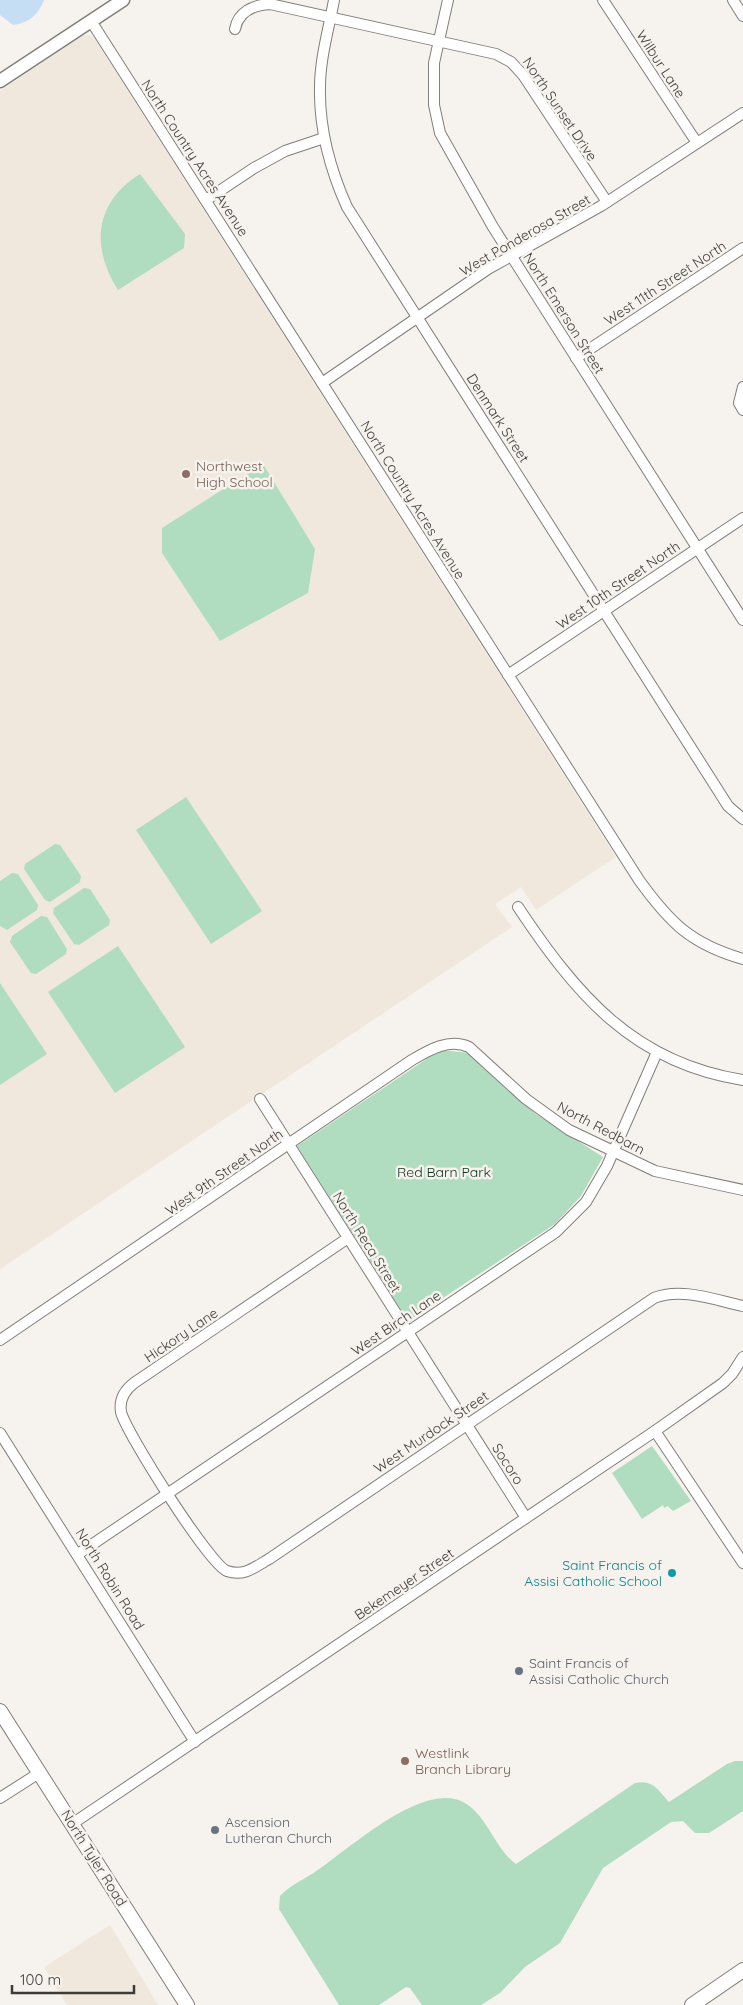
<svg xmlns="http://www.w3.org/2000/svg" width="743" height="2005" viewBox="0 0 743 2005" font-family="Quicksand,sans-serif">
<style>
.built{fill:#f0e8dc}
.green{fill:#b0dcc0}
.water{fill:#c6def4}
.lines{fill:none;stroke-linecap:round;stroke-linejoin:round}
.minor-casing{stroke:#827e7a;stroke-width:12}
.tertiary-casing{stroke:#827e7a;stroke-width:15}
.secondary-casing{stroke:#827e7a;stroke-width:16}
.minor{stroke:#fff;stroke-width:10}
.tertiary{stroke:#fff;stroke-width:12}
.secondary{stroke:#fff;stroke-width:14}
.education-dot{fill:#8d6e63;stroke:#f6f2ed;stroke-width:2}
.culture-dot{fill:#0f9aa8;stroke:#f6f2ed;stroke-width:2}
.worship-dot{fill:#6b7280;stroke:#f6f2ed;stroke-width:2}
.labels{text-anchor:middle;stroke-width:5;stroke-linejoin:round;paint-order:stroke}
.street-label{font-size:14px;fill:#3e3c3a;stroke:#f6f2ed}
.education-label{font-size:14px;fill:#785e54;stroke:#f6f2ed;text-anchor:start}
.park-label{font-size:14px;fill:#10311f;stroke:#f6f2ed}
.culture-label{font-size:14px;fill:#0d838f;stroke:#f6f2ed;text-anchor:end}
.worship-label{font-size:14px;fill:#5b616d;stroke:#f6f2ed;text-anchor:start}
</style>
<rect width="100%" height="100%" fill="#f6f2ed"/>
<g class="built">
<path d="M90,35L96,41L616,857L536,910L521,887L495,904L512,927L0,1269V91L82,36Z"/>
<path d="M110,1925L158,2005H67L44,1967Z"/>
</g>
<g class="green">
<path d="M140,174L185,234L184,248L118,290C90,246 95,202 140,174Z"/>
<path d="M263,464L315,549L308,593L220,641L162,553V528Z"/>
<path d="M186,797L262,911L211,944L136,830Z"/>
<path d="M55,844L60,845L81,876L80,882L50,902L45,900L24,869L25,864Z"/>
<path d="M12,873L18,874L38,905L37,910L7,930L0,926V881Z"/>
<path d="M84,888L90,889L110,920L109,925L79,945L74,944L53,913L54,908Z"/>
<path d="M41,916L47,917L67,949L66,954L36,974L31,973L10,942L12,936Z"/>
<path d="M118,946L185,1047L115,1093L48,992Z"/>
<path d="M0,983L47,1054L0,1085Z"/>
<path d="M440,1050L471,1053L536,1114L603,1157L581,1196L555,1224L408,1321L297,1146Z"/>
<path d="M652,1446L691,1501L673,1511L668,1506L664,1508L663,1505L642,1519L612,1473Z"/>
<path d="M735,1761H743V1811L709,1833H695L683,1821L671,1822L603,1868L560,1943L525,1967L500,1993L481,2005H422L410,1988L406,1987L379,2005H339L279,1909L280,1896C291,1885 299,1882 312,1874C344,1854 423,1778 465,1803C488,1817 495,1849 516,1864L635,1783C653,1779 658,1790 669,1802L727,1764Z"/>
</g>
<path class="water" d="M0,0H44C38,15 29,23 13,25L0,15Z"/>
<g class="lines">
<g class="minor-casing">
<g id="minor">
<path d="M334,0C329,28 320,58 320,87C319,129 330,169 347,207L728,806L743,819"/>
<path d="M448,0L434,63V105L440,133L493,227L743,620"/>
<path d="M603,0L697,143"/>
<path d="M733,0L743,16"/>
<path d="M91,21L639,880C670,923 691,944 743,959"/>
<path d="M235,29C238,12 253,5 270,4L496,54L511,62L523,75L607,202"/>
<path d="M206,200L254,168L285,151L324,138"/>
<path d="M576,358L743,248"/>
<path d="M322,383L488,269L601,206L743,113"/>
<path d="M743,387L739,403L743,410"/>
<path d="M508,675L743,518"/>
<path d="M518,907C576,994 633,1063 743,1080"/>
<path d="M260,1099L526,1518"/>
<path d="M348,1238L134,1383C125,1390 119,1400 121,1412C126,1433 210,1565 227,1571C244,1577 255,1567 269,1559L654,1298C681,1287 715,1300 743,1306"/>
<path d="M0,1340L412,1060C429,1050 449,1038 469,1047L526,1099L569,1130L655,1171L743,1190"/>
<path d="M655,1431L743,1563"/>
<path d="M0,1433L195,1742"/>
<path d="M78,1554L556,1232L586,1202L607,1166L657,1052"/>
<path d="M0,1798L39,1773"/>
<path d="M72,1824L655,1431L723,1383L732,1374L743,1357"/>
</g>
</g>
<g class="tertiary-casing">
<path id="tertiary" d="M0,81L123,0"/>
</g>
<g class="secondary-casing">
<g id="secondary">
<path d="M0,1711L187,2005"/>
<path d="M692,2005L743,1970"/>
</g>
</g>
<use href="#minor" class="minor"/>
<use href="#tertiary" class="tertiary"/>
<use href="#secondary" class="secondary"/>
</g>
<g class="education-dot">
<circle cx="186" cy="474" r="5"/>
<circle cx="405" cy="1761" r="5"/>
</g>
<circle class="culture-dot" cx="672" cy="1573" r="5"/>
<g class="worship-dot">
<circle cx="519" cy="1671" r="5"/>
<circle cx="215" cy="1830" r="5"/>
</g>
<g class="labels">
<g class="street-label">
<text transform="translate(661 64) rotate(57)" y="5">Wilbur Lane</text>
<text transform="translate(560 109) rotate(56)" y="5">North Sunset Drive</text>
<text transform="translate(195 158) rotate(57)" y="5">North Country Acres Avenue</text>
<text transform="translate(525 235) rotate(-30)" y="5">West Ponderosa Street</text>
<text transform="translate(665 283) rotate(-33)" y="5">West 11th Street North</text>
<text transform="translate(564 313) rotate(58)" y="5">North Emerson Street</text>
<text transform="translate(498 418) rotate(57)" y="5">Denmark Street</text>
<text transform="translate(413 500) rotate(58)" y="5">North Country Acres Avenue</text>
<text transform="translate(618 585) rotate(-34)" y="5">West 10th Street North</text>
<text transform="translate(601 1128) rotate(28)" y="5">North Redbarn</text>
<text transform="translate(224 1172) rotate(-35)" y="5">West 9th Street North</text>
<text transform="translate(367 1242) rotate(58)" y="5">North Reca Street</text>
<text transform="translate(396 1323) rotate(-34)" y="5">West Birch Lane</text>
<text transform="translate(181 1335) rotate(-34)" y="5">Hickory Lane</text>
<text transform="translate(431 1432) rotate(-34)" y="5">West Murdock Street</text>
<text transform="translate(508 1464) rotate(57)" y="5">Socoro</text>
<text transform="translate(110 1579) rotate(58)" y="5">North Robin Road</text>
<text transform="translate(404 1584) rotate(-34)" y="5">Bekemeyer Street</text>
<text transform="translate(94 1858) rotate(58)" y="5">North Tyler Road</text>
</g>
<g class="education-label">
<text x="196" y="471">Northwest<tspan x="196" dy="16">High School</tspan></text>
<text x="415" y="1758">Westlink<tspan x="415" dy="16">Branch Library</tspan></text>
</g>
<g class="park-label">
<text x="444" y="1177">Red Barn Park</text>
</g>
<g class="culture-label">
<text x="662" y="1570">Saint Francis of<tspan x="662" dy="16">Assisi Catholic School</tspan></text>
</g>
<g class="worship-label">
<text x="529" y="1668">Saint Francis of<tspan x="529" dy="16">Assisi Catholic Church</tspan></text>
<text x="225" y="1827">Ascension<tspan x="225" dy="16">Lutheran Church</tspan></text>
</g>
</g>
<path d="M12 1985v8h122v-8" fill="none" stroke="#3e3c3a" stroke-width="2.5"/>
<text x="20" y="1985" font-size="15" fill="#3e3c3a" stroke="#f6f2ed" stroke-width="4" paint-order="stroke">100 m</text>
</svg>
